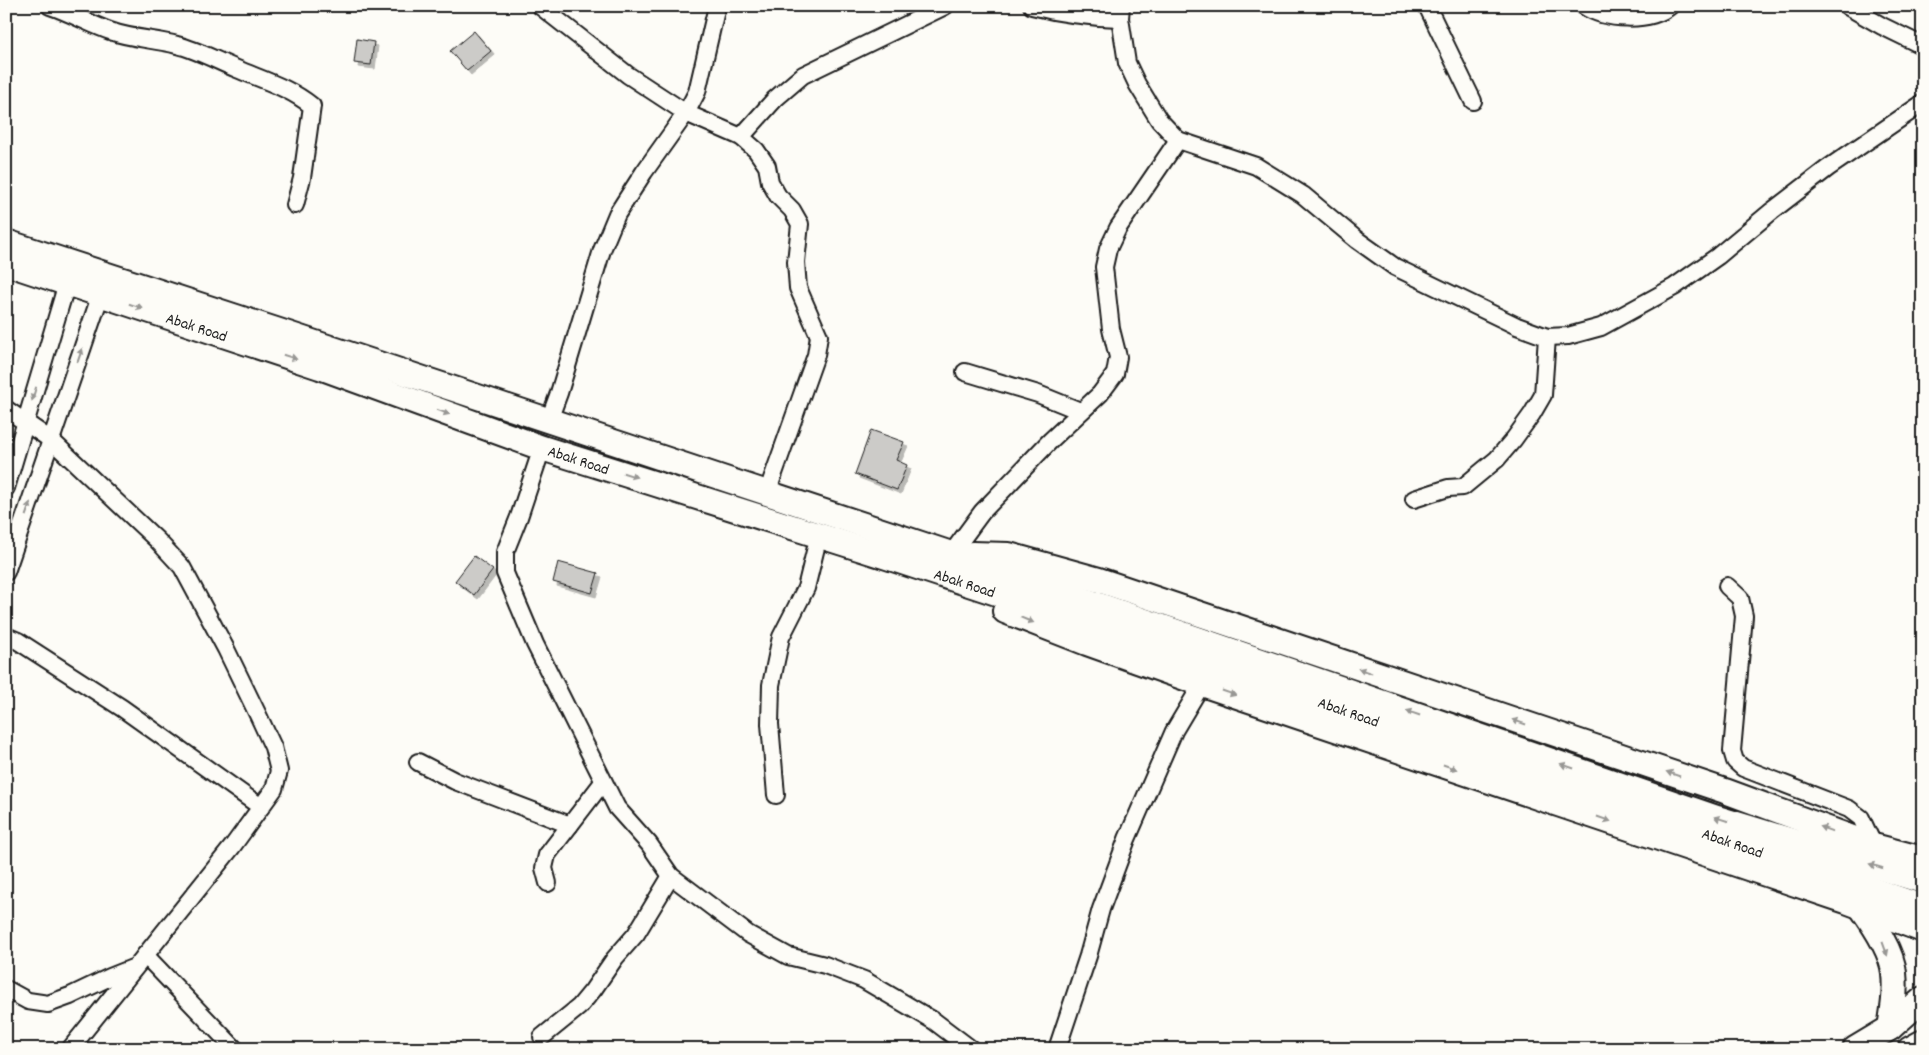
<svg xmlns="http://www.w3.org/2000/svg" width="1929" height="1055" viewBox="0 0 1929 1055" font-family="Dekko,sans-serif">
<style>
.building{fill:#cccbc8;stroke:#1c1c1c;filter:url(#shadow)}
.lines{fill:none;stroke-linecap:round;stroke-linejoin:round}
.minor-casing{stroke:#1c1c1c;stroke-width:20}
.highway-casing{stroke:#1c1c1c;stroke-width:28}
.minor{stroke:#fdfcf7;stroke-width:16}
.highway{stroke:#fdfcf7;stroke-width:24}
.oneway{fill:#989794}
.labels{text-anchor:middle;stroke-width:4;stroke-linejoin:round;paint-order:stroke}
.street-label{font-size:16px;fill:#1c1c1c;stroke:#fdfcf7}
</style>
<defs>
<filter id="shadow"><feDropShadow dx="4" dy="4" stdDeviation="0" flood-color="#0004"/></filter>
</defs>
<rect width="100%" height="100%" fill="#fdfcf7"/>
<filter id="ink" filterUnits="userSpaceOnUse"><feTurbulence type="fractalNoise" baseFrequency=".02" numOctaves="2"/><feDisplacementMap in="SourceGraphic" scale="10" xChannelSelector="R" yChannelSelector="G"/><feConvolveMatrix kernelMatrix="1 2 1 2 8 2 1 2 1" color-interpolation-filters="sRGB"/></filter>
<g filter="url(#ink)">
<g class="building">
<path d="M474,31L491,51L467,71L450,51Z"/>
<path d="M357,39L374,42L371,65L354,63Z"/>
<path d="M871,430L904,442L896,460L907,465L897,490L855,474Z"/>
<path d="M474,556L493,570L474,595L455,581Z"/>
<path d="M558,562L598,573L592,593L553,582Z"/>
</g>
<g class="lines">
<g class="minor-casing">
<g id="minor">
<path d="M50,6C71,13 90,24 110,31C132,39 155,39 177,45C198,50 217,61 237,69C263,80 290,88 312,106L302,178L295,205"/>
<path d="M540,6L628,75L686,113L741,137L756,150L767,166L770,182L778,196L792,210L800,224L796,262L798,288L819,336L816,355L767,493"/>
<path d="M1032,6C1062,14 1089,17 1120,18"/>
<path d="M1121,6L1120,18L1127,63L1137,84L1159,120L1178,140L1256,166L1303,195L1357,240L1395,267L1517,326L1547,337L1568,336L1601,327L1674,287L1718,256L1772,211L1828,168L1923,103"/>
<path d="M1427,6L1473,101"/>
<path d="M1584,6C1605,20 1649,23 1670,6"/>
<path d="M1847,6L1882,26L1923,46"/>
<path d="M741,137L775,99L803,75L945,6"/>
<path d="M965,372L1038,394L1080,411"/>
<path d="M6,409L51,440L157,540L182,567L226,649L259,717L273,747L279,771L274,789L232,847L70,1049"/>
<path d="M549,420L559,393L602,250L617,214L644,172L686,113L697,92L717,6"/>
<path d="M542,448L519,517L505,552V573L535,644L617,808L649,844L671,876L748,934L788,956L825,965L864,980L934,1021L971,1049"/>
<path d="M6,488L70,273"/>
<path d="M1414,499L1448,488L1463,487L1497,459L1514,439L1532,414L1543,395L1547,337"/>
<path d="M951,554L982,512L1051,440L1100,394L1115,374L1118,357L1111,329L1104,267L1108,249L1118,228L1178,140"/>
<path d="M6,572L104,285"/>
<path d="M1727,586L1740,598L1744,616L1732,751L1735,761L1743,768L1849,809L1861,818L1874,846"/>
<path d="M6,636L18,641L122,708L261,807"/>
<path d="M418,762L455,781L570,825"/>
<path d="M776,795L770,724L771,685L781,637L806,588L819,535"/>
<path d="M548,883L544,868L547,855L603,782"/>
<path d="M145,955L235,1049"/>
<path d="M6,989L28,1001L48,1004L70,996L110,977L135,967"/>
<path d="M542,1037L579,1007L593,990L615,958L636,934L671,876"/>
<path d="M1057,1049L1088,956L1101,909L1127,839L1174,731L1202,684"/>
</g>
</g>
<g class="highway-casing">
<g id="highway">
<path d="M6,242L282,332L951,554L1717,818L1923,881"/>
<path d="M6,263L320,367L542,448L887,557L1197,659L1923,907"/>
<path d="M972,554L1009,555L1099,580L1725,791L1874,846L1923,859"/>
<path d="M1005,611L1087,643L1202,684L1846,901L1923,930"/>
<path d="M1861,907C1874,925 1892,951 1894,973C1896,992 1893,1010 1890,1028"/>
<path d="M1855,1049L1890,1028L1923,999"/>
<path d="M1910,1049L1923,1042"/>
</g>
</g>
<use href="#minor" class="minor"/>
<use href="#highway" class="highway"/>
</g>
<defs><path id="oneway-solid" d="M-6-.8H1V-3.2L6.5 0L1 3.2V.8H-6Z" transform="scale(1.25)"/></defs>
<g class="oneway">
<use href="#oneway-solid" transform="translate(136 306) rotate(18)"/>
<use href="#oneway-solid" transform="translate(80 355) rotate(-71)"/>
<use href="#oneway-solid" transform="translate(290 357) rotate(18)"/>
<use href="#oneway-solid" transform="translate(34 394) rotate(107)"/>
<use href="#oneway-solid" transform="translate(443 412) rotate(20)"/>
<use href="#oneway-solid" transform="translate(630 475) rotate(18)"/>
<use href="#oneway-solid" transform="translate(28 509) rotate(-71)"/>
<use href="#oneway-solid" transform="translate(1027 620) rotate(22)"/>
<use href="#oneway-solid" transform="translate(1365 671) rotate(-161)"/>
<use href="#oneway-solid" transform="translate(1229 693) rotate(19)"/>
<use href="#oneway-solid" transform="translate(1413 713) rotate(-161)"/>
<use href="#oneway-solid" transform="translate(1519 722) rotate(-161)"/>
<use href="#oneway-solid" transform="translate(1567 766) rotate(-161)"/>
<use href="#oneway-solid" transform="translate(1450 767) rotate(19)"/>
<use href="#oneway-solid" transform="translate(1673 774) rotate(-161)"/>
<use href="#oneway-solid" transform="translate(1604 819) rotate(19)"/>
<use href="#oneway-solid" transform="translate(1721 819) rotate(-162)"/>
<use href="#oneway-solid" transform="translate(1826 829) rotate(-160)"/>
<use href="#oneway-solid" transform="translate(1876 866) rotate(-163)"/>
<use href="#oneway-solid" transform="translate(1885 949) rotate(70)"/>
</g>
</g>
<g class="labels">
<g class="street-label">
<text transform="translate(197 326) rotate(18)" y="6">Abak Road</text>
<text transform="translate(579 459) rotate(18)" y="6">Abak Road</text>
<text transform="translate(965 582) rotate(18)" y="6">Abak Road</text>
<text transform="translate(1349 711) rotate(19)" y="6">Abak Road</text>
<text transform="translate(1733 842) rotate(19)" y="6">Abak Road</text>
</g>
</g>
<rect width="1929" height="1055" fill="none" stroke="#fdfcf7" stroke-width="25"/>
<rect x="12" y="12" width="1904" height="1030" fill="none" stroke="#1c1c1c" stroke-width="2" filter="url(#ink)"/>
</svg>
